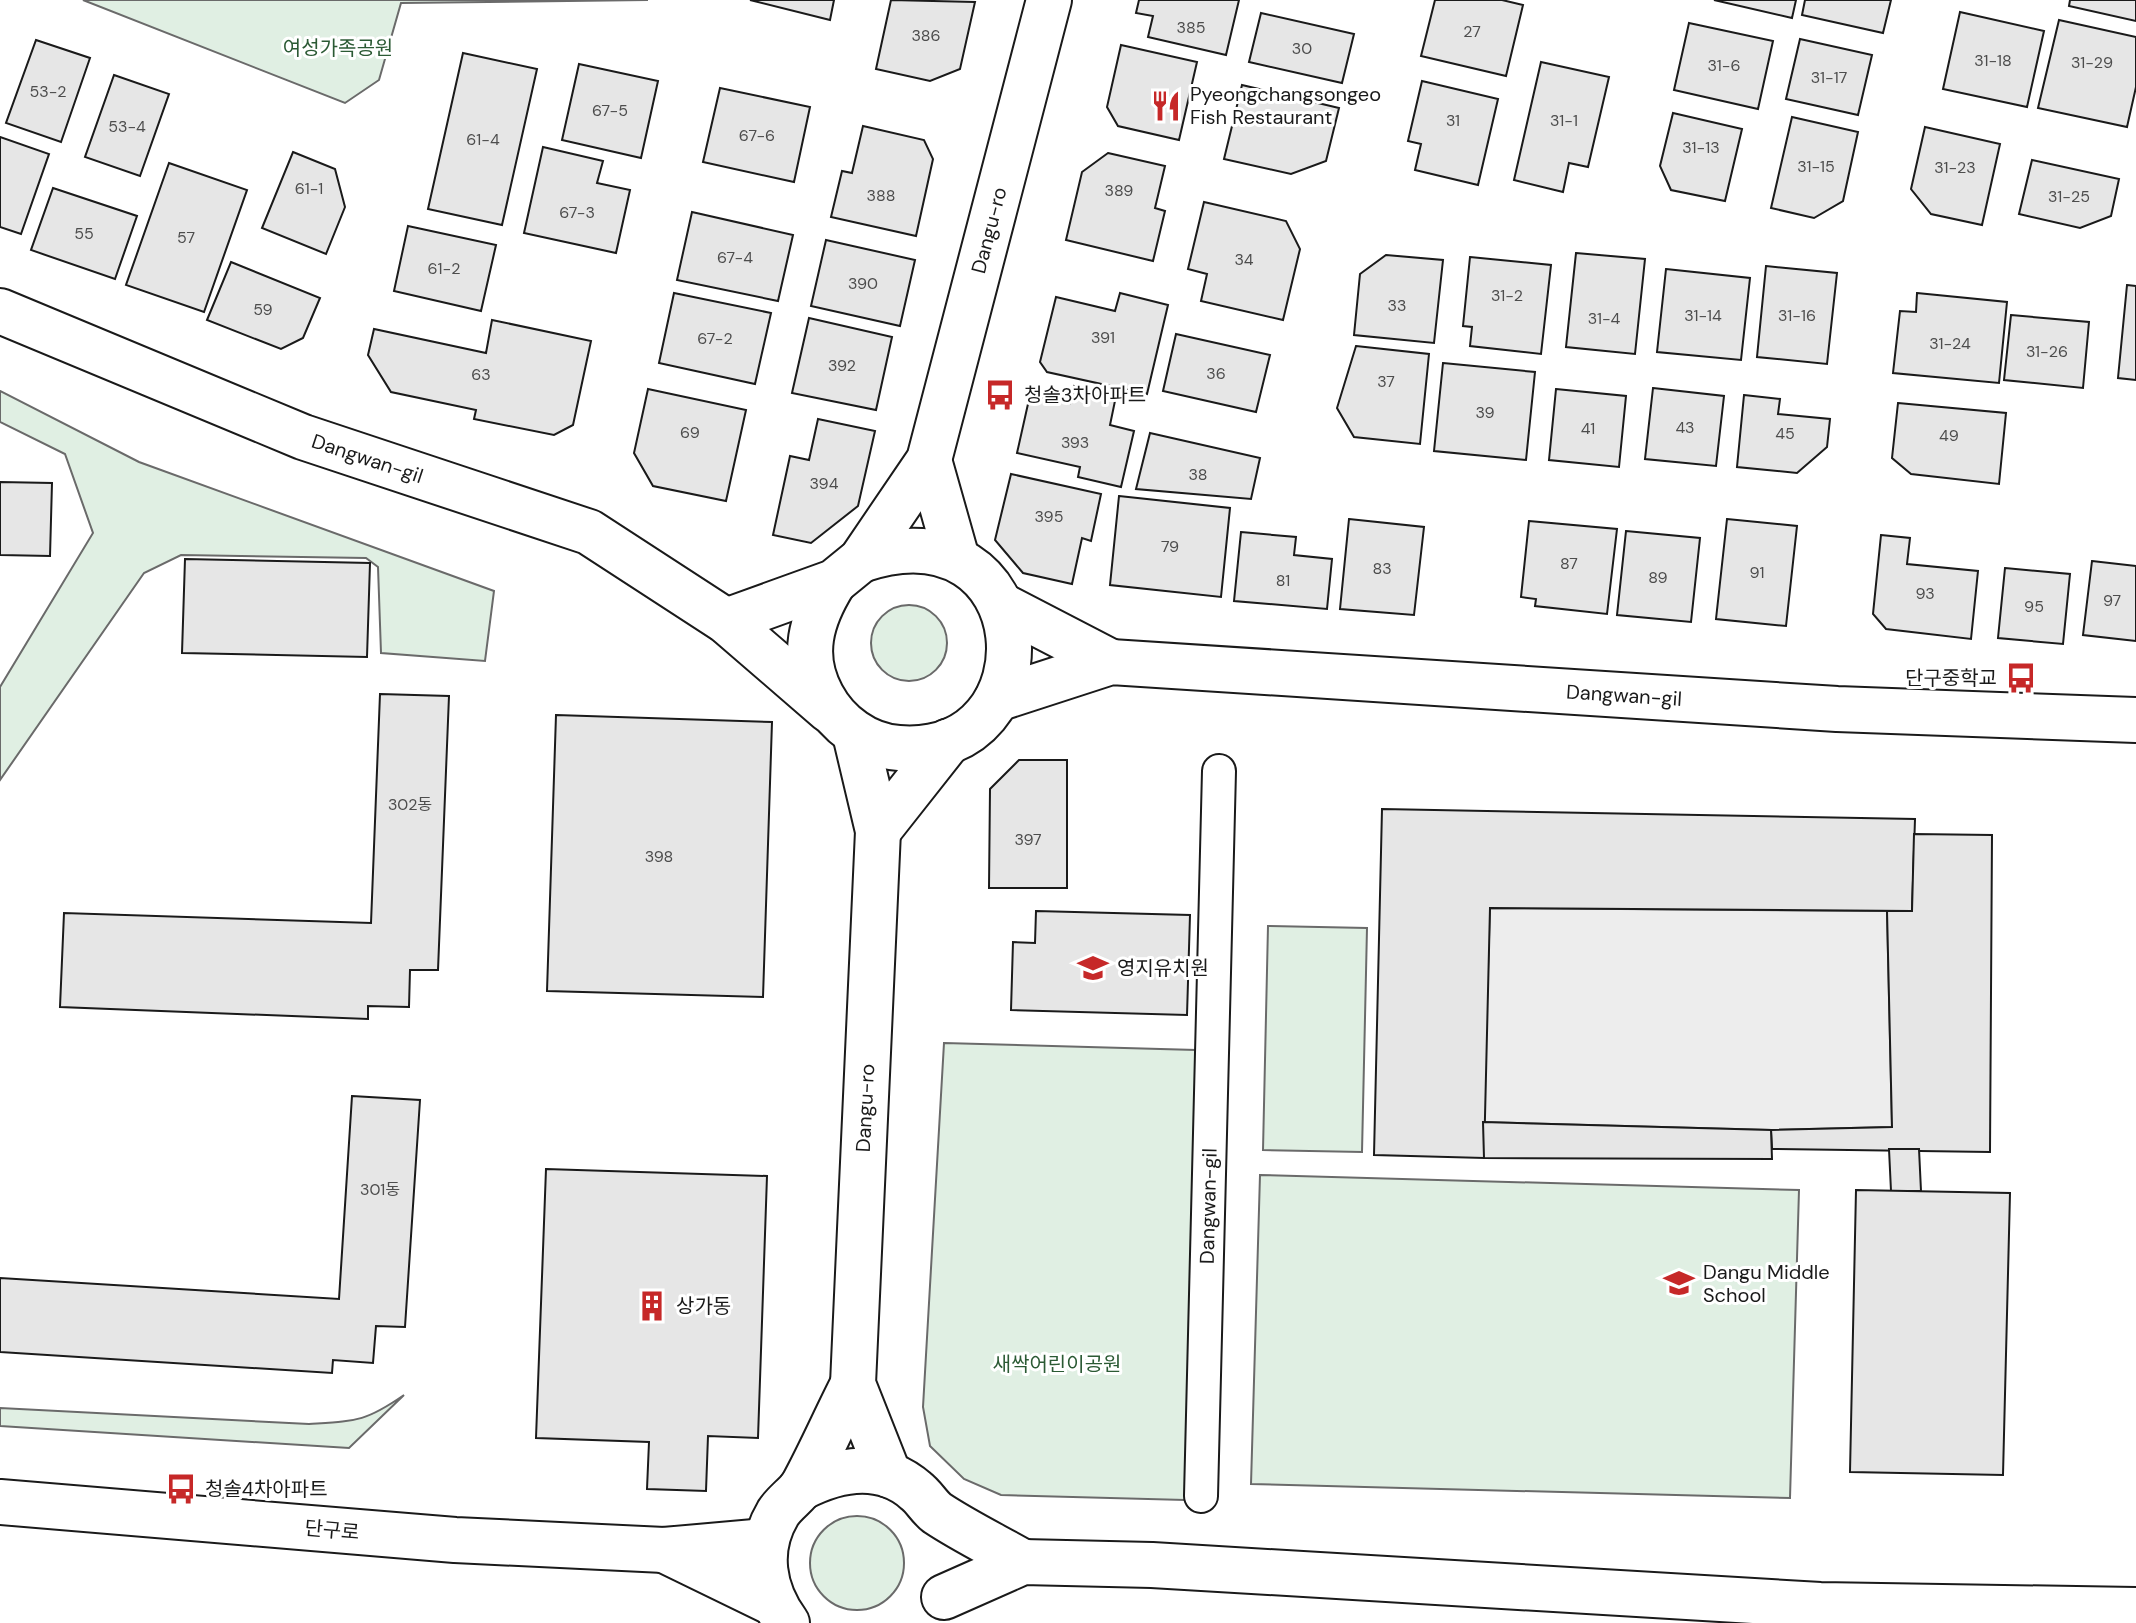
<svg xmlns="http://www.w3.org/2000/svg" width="2136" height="1623" viewBox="0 0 2136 1623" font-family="'DM Sans','Noto Sans KR',sans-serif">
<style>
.green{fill:#e0efe3;stroke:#6a6a6a;stroke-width:2}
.parking{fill:#ededed;stroke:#6a6a6a;stroke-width:2}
.building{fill:#e6e6e6;stroke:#1a1a1a;stroke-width:2}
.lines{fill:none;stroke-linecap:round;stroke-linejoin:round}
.pedestrian-casing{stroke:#1a1a1a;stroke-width:36}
.tertiary-casing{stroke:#1a1a1a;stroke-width:48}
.pedestrian{stroke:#fff;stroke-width:32}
.tertiary{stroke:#fff;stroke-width:44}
.labels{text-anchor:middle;stroke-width:6;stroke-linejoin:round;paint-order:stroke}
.number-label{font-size:16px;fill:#4d4d4d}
.park-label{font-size:20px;fill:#2b5a34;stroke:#fff}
.poi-label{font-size:20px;fill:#1a1a1a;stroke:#fff;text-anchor:start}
.street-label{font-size:20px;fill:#1a1a1a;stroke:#fff}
</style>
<rect width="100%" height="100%" fill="#fff"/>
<g class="green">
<path d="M83,0H648L401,3L379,80L345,103Z"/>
<path d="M0,391L139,462L494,591L485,661L381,653L378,567L366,558L181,555L144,573L0,780V687L93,533L65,454L0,422Z"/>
<circle cx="909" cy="643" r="38"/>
<path d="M1268,926L1367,928L1362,1152L1263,1150Z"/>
<path d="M944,1043L1196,1050L1185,1500L1001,1495L964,1479L930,1446L923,1407Z"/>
<path d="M1260,1175L1799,1190L1790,1498L1251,1484Z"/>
<path d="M404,1395L349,1448L0,1426V1408L309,1424C356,1421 365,1422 404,1395Z"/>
<circle cx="857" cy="1563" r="47"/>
</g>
<path class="parking" d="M1490,908L1887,911L1892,1127L1771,1130L1483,1122Z"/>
<g class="building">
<path d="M750,0H834L830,20Z"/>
<path d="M891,0L975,2L960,69L930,81L876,69Z"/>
<path d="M1139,0H1239L1226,55L1148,37L1153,16L1136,13Z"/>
<path d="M1435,0H1502L1523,5L1506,76L1421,56Z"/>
<path d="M1714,0H1796L1792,18Z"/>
<path d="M1805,0H1891L1883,33L1802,15Z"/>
<path d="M2070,0H2136V21L2069,6Z"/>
<path d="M1960,12L2044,31L2027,107L1943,89Z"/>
<path d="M1261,13L1354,34L1342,83L1249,62Z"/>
<path d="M2059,20L2136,37V87L2127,127L2038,108Z"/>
<path d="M1689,23L1773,41L1758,109L1674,90Z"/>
<path d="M1800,39L1872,55L1858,115L1786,99Z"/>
<path d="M36,40L90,58L61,142L6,123Z"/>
<path d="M1121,45L1197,62L1179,140L1118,126L1107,107Z"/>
<path d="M463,53L537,69L502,225L428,209Z"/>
<path d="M1541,62L1609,77L1588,167L1569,163L1563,192L1514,180Z"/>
<path d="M579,64L658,81L641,158L562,140Z"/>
<path d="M114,75L169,94L140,176L85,157Z"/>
<path d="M1422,81L1498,99L1478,185L1415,170L1421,144L1408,141Z"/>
<path d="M1242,85L1339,108L1326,161L1291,174L1224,159Z"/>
<path d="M720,88L810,107L794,182L703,162Z"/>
<path d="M1673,113L1742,129L1725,201L1671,190L1660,166Z"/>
<path d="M1792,117L1858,132L1843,201L1814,218L1771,208Z"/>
<path d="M863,126L924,140L933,159L916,236L831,217L842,171L852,173Z"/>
<path d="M1925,127L2000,144L1982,225L1931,214L1911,189Z"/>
<path d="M0,137L49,154L21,234L0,227Z"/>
<path d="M543,147L603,161L597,183L630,190L616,253L524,233Z"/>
<path d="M293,152L335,169L345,207L326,254L262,228Z"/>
<path d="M1108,153L1165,166L1155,208L1165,211L1153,261L1066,240L1082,172Z"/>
<path d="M2032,160L2119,179L2111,216L2080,228L2019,214Z"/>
<path d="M169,163L247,190L204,312L126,285Z"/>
<path d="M53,188L137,216L115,279L31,250Z"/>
<path d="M1204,202L1286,221L1300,249L1283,320L1201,301L1207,274L1188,269Z"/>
<path d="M692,212L793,235L778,301L677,280Z"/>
<path d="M408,226L496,245L481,311L394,291Z"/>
<path d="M826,240L915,260L900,326L811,306Z"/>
<path d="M1576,253L1645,259L1635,354L1566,347Z"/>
<path d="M1386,255L1443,260L1434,343L1354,335L1360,274Z"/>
<path d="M1470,257L1551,265L1541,354L1470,346L1472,327L1463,326Z"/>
<path d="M231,262L320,298L303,338L281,349L207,320Z"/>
<path d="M1766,266L1837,273L1827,364L1757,357Z"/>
<path d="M1666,269L1750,278L1741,360L1657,352Z"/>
<path d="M2127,285L2136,286V380L2118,378Z"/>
<path d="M674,293L771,313L755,384L659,363Z"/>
<path d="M1120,293L1168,305L1147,394L1047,372L1040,362L1056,297L1115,311Z"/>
<path d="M1917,293L2007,302L1999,383L1893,373L1900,311L1916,312Z"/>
<path d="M2011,315L2089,322L2083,388L2004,380Z"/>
<path d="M809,318L892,337L876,410L792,393Z"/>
<path d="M492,320L591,341L573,425L554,435L474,419L476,410L391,392L368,355L374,329L486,353Z"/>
<path d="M1176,334L1270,355L1256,412L1163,391Z"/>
<path d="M1356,346L1429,354L1420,444L1354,437L1337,408Z"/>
<path d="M1443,363L1535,372L1526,460L1434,451Z"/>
<path d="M1074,386L1116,396L1110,425L1134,431L1121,487L1078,477L1080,467L1017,453L1030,395L1070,403Z"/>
<path d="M1653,388L1724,396L1716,466L1645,459Z"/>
<path d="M648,389L746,410L726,501L653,486L634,453Z"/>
<path d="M1556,389L1626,396L1619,467L1549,460Z"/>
<path d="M1744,395L1780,399L1778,414L1830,419L1827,447L1797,473L1737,467Z"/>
<path d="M1898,403L2006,413L1999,484L1911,474L1892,458Z"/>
<path d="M818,419L875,431L858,506L811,543L773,535L790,456L809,460Z"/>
<path d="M1150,433L1260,458L1251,499L1136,489Z"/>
<path d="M1011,474L1101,494L1091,541L1082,538L1072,584L1023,573L995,540Z"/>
<path d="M0,482L52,483L50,556L0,555Z"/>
<path d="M1119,496L1230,508L1221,597L1110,585Z"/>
<path d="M1349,519L1424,527L1414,615L1340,609Z"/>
<path d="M1727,519L1797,526L1786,626L1716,619Z"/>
<path d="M1529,521L1617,529L1607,614L1535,606L1536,599L1521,597Z"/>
<path d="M1626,531L1700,538L1691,622L1617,615Z"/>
<path d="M1241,532L1296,537L1294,555L1332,559L1327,609L1234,601Z"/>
<path d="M1881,535L1910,538L1907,564L1978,571L1971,639L1886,629L1873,614Z"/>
<path d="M185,559L370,563L367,657L182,653Z"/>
<path d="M2092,561L2136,566V641L2083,635Z"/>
<path d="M2005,568L2070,574L2063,644L1998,638Z"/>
<path d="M380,694L449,696L438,970H410L409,1007L368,1006V1019L60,1007L64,913L371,923Z"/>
<path d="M556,715L772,722L763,997L547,991Z"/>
<path d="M1019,760H1067V888H989L990,789Z"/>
<path d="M1382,809L1915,819L1912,911L1490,908L1484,1158L1374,1155Z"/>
<path d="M1914,834L1992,835L1990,1152L1772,1149L1771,1130L1892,1127L1887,911H1912Z"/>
<path d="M1036,911L1190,915L1187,1015L1011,1010L1013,942L1035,943Z"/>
<path d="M352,1096L420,1100L405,1327L376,1326L373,1363L333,1360L332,1373L0,1352V1278L339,1299Z"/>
<path d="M1483,1122L1771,1130L1772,1159L1484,1158Z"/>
<path d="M1889,1149H1919L1921,1191H1891Z"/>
<path d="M546,1169L767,1176L758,1438L708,1436L706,1491L647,1489L649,1442L536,1438Z"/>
<path d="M1856,1190L2010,1193L2003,1475L1850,1472Z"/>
</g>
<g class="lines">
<g class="pedestrian-casing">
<g id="pedestrian">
<path id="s1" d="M1201,1496L1219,771"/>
</g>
</g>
<g class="tertiary-casing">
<g id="tertiary">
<path id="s2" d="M0,311L303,437L589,532L726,621L829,710"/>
<path d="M929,460L957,559"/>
<path d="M834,582C811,619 800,656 822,696C837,724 866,746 899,748C1058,760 1044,499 861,560"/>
<path d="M1001,605L1111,662"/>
<path id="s3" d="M726,621L834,582L861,560L929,460L1049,0"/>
<path id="s4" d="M997,699L1111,662L1837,709L2136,720"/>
<path d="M855,734L878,831L853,1384L889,1475"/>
<path d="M878,831L949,741"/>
<path d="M801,1488C838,1469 881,1460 916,1491C924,1497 929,1507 937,1513C964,1531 995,1546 1023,1562"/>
<path d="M0,1502L455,1540L664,1550L766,1541"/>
<path d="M664,1550L773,1603"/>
<path d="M944,1597L1023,1562L1152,1565L1820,1605L2136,1610"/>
<path d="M787,1623C763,1590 756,1550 778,1513C785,1502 797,1495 803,1485C821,1452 836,1417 853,1384"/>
</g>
</g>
<use href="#pedestrian" class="pedestrian"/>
<use href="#tertiary" class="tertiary"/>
</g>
<defs>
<g id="restaurant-bare" transform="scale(2.4)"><path d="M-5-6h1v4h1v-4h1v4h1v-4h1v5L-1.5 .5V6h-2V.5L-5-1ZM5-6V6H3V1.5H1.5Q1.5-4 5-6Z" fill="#c62828" stroke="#fff" stroke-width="2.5" paint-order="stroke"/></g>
<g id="bus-bare" transform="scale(2.4)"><path d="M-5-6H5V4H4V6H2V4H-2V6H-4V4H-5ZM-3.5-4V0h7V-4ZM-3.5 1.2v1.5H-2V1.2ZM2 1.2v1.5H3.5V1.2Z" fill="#c62828" stroke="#fff" stroke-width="2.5" paint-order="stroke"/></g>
<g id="school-bare" transform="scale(2.4)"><path d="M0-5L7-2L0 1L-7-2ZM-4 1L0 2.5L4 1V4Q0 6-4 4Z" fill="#c62828" stroke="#fff" stroke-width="2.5" paint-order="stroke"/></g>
<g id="building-bare" transform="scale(2.4)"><path d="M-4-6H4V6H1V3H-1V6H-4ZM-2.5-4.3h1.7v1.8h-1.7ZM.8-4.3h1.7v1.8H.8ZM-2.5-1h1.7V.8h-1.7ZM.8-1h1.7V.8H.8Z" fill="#c62828" stroke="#fff" stroke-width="2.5" paint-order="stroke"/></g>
</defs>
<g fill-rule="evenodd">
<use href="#restaurant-bare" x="1166" y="106"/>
<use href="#bus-bare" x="1000" y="395"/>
<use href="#bus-bare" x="2021" y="678"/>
<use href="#school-bare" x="1093" y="968"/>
<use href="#school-bare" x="1679" y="1283"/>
<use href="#building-bare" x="652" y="1306"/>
<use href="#bus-bare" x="181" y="1489"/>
</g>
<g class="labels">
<g class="number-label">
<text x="1191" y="33">385</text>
<text x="1472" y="37">27</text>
<text x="926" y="41">386</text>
<text x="1302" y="54">30</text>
<text x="1993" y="66">31-18</text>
<text x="2092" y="68">31-29</text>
<text x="1724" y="71">31-6</text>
<text x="1829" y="83">31-17</text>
<text x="48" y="97">53-2</text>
<text x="610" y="116">67-5</text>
<text x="1453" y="126">31</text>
<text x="1564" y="126">31-1</text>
<text x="127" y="132">53-4</text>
<text x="757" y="141">67-6</text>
<text x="483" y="145">61-4</text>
<text x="1701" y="153">31-13</text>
<text x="1816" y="172">31-15</text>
<text x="1955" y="173">31-23</text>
<text x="309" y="194">61-1</text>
<text x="1119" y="196">389</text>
<text x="881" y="201">388</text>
<text x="2069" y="202">31-25</text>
<text x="577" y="218">67-3</text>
<text x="84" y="239">55</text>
<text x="186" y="243">57</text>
<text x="735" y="263">67-4</text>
<text x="1244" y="265">34</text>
<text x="444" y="274">61-2</text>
<text x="863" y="289">390</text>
<text x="1507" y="301">31-2</text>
<text x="1397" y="311">33</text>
<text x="263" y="315">59</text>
<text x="1703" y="321">31-14</text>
<text x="1797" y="321">31-16</text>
<text x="1604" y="324">31-4</text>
<text x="1103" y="343">391</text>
<text x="715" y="344">67-2</text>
<text x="1950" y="349">31-24</text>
<text x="2047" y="357">31-26</text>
<text x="842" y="371">392</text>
<text x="1216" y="379">36</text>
<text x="481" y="380">63</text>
<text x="1386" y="387">37</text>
<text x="1485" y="418">39</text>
<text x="1685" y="433">43</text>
<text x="1588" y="434">41</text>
<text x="690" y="438">69</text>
<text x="1785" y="439">45</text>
<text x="1949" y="441">49</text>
<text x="1075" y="448">393</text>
<text x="1198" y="480">38</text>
<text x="824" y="489">394</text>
<text x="1049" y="522">395</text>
<text x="1170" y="552">79</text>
<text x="1569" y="569">87</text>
<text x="1382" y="574">83</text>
<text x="1757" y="578">91</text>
<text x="1658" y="583">89</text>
<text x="1283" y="586">81</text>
<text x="1925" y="599">93</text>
<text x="2112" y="606">97</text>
<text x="2034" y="612">95</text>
<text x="410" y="810">302동</text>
<text x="1028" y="845">397</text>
<text x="659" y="862">398</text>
<text x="380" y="1195">301동</text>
</g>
<g class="park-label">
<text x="338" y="55">여성가족공원</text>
<text x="1057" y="1371">새싹어린이공원</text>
</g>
<g class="poi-label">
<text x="1190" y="101">Pyeongchangsongeo<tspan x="1190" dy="23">Fish Restaurant</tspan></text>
<text x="1024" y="402">청솔3차아파트</text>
<text x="1997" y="685" text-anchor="end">단구중학교</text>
<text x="1117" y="975">영지유치원</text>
<text x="1703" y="1279">Dangu Middle<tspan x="1703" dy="23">School</tspan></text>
<text x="676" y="1313">상가동</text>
<text x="205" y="1496">청솔4차아파트</text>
</g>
<g class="street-label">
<text dy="7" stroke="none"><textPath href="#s3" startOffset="508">Dangu-ro</textPath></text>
<text dy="7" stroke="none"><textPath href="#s2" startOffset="396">Dangwan-gil</textPath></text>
<text dy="7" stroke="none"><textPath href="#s4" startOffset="634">Dangwan-gil</textPath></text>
<text transform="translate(865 1108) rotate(-87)" y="7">Dangu-ro</text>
<text dy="7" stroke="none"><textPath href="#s1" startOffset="290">Dangwan-gil</textPath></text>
<text transform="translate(332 1530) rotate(5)" y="7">단구로</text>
</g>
</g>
</svg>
